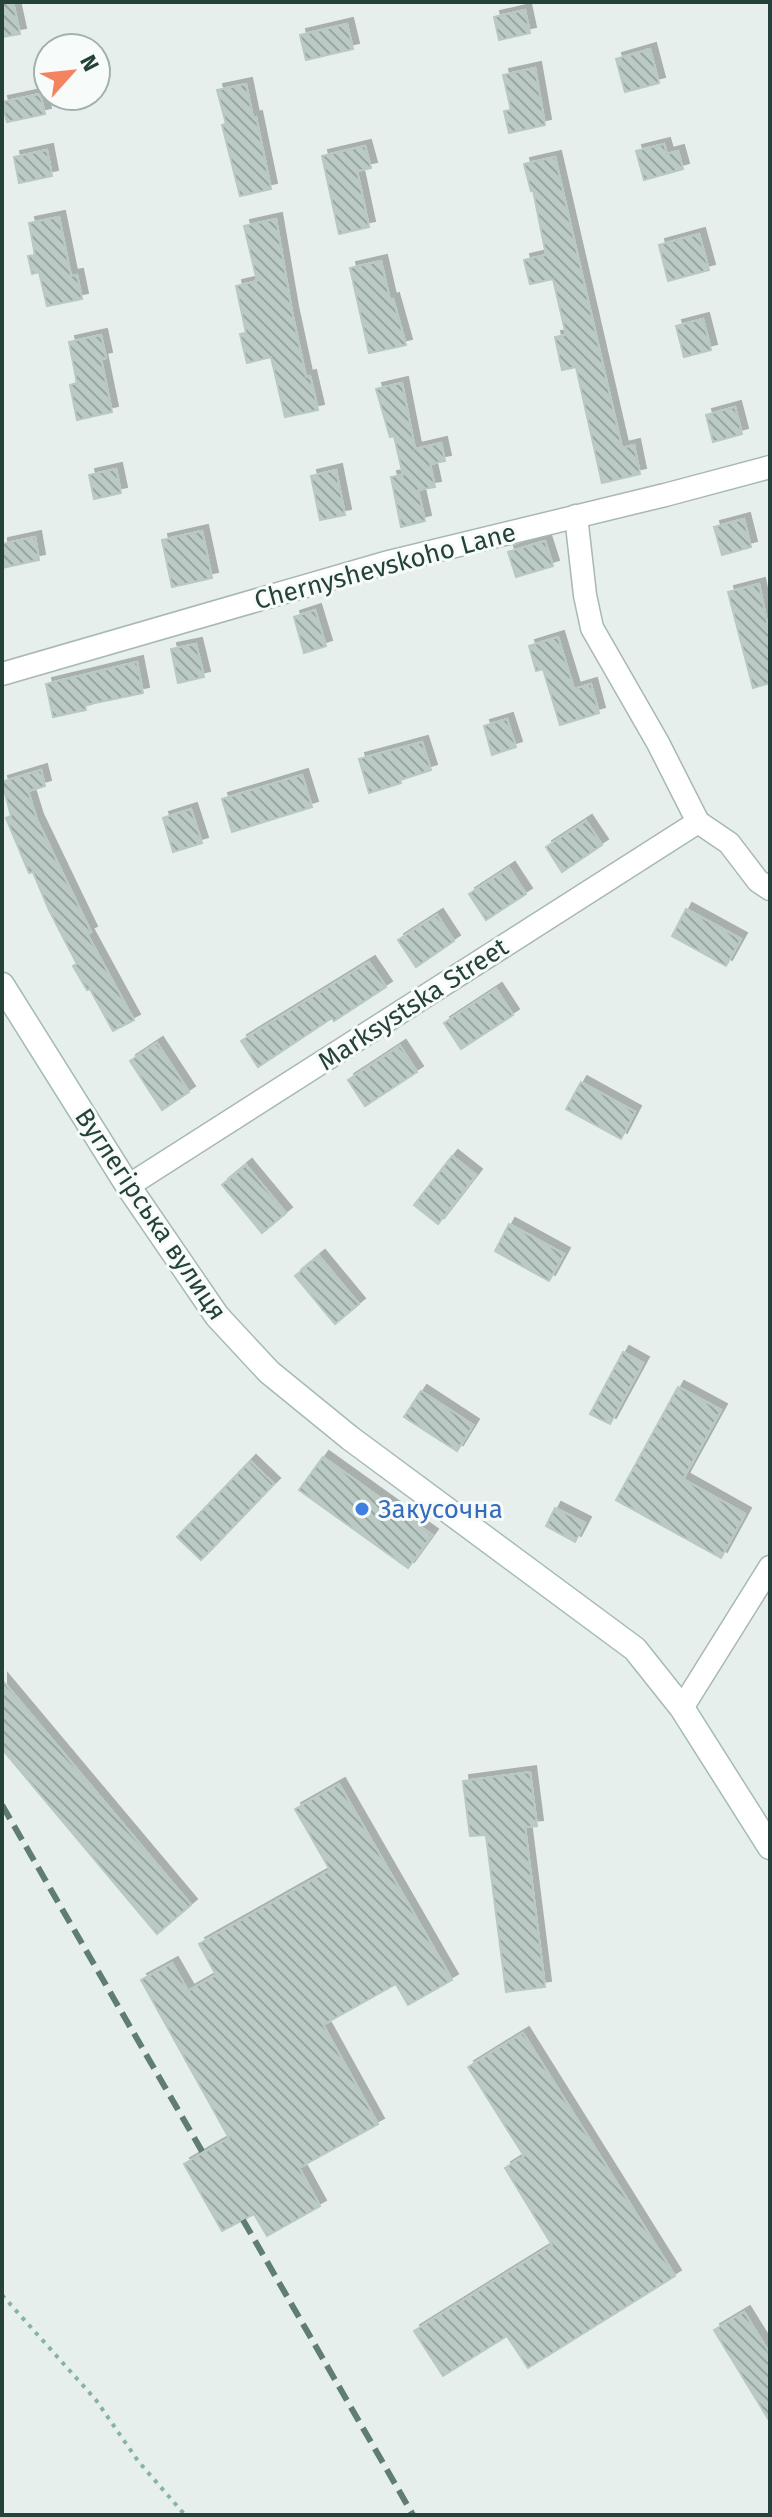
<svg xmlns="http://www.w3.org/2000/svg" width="772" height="2517" viewBox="0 0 772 2517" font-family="'Fira Sans',sans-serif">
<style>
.building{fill:url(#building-back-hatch);stroke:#b8c9c2;stroke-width:2;filter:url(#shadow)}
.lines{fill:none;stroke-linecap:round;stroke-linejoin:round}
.street-casing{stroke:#a8b8b2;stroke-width:25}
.secondary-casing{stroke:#a4bbb3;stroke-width:27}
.path{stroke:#86b3a5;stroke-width:4;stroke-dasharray:4 6;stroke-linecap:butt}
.street{stroke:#fff;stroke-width:22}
.secondary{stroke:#fff;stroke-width:24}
.rail{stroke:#5f7d75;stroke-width:6;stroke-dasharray:16 8;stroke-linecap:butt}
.shop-dot{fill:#3f7fe0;stroke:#f7fbf9;stroke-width:3}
.labels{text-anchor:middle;stroke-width:6;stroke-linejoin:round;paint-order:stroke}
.street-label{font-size:26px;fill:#24423a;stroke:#f7fbf9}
.shop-label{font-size:26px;fill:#366cbe;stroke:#f7fbf9;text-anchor:start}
</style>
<defs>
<pattern id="building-back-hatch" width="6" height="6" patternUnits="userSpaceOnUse" patternTransform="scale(2)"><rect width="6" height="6" fill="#bbcac4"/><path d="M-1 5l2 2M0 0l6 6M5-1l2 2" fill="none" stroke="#98a6a0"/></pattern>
<filter id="shadow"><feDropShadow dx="6" dy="-6" stdDeviation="0" flood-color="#0004"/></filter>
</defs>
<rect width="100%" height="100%" fill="#e6efeb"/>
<g class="building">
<path d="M2,2H13L20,34L2,37Z"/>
<path d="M525,10L530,33L499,40L494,17Z"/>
<path d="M347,24L353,49L306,60L300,35Z"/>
<path d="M650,49L659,83L625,92L616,59Z"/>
<path d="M535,68L545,125L509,133L504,111L511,110L503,75Z"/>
<path d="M246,84L253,118L256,117L271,189L240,196L222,125L226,124L217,90Z"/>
<path d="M40,94L45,114L7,122L2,102Z"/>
<path d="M664,144L667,154L678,151L683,169L644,180L636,151Z"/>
<path d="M365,146L371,168L357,171L369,227L339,234L322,156Z"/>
<path d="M47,150L52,176L19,183L14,157Z"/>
<path d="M555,157L622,448L634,445L640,474L602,483L576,367L562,370L555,337L566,335L553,279L530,284L524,260L546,255L533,190L531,191L524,164Z"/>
<path d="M59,217L71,276L77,275L82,299L47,306L39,272L32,274L28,256L35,255L29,223Z"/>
<path d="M276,219L292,312L306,377L310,376L318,410L285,417L271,357L247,363L240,334L246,333L236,286L257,281L244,226Z"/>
<path d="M699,234L709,270L668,281L659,245Z"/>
<path d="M381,261L390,300L393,299L406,345L369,353L350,268Z"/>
<path d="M703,319L711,350L684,357L676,326Z"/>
<path d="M101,335L106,358L101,359L112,412L77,420L70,385L77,383L69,342Z"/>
<path d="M402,383L415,449L441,443L445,461L430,464L435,487L418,490L425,521L401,527L391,477L403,475L394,436L390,437L376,389Z"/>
<path d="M735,407L742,434L713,442L706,415Z"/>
<path d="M116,469L121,493L94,499L89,475Z"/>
<path d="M336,470L345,515L320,520L311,476Z"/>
<path d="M744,519L751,547L722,555L714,527Z"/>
<path d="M202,531L212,578L172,587L162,540Z"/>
<path d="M35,537L39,560L2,568V544Z"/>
<path d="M545,541L553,566L516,577L508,552Z"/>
<path d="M759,584L770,637V683L753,688L728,592Z"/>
<path d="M315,610L326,646L304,653L294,617Z"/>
<path d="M558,637L574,689L591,684L599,713L560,725L543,669L536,671L529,646Z"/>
<path d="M196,644L204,677L178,683L171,649Z"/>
<path d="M137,662L143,693L85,705L86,710L53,717L46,684Z"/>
<path d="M507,719L516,747L492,755L484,726Z"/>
<path d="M422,742L431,770L400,780L401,783L369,793L359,759Z"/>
<path d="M41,770L45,786L28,791L37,820L91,932L87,934L134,1020L113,1031L90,989L87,990L73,966L77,964L49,910L33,872L29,873L6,818L11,816L2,782Z"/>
<path d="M302,775L312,807L232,832L222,799Z"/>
<path d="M191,809L202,843L173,852L163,818Z"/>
<path d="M586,821L602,845L562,872L546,847Z"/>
<path d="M509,868L526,894L486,920L469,894Z"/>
<path d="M686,909L741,939L726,966L672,936Z"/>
<path d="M437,915L454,941L416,967L398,940Z"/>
<path d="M369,962L386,987L334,1021L332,1018L258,1067L241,1041Z"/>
<path d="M496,989L513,1015L461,1049L444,1023Z"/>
<path d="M157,1043L189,1092L162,1110L130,1061Z"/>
<path d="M400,1046L417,1072L365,1106L348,1080Z"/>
<path d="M581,1082L635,1112L621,1139L566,1109Z"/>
<path d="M452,1156L476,1175L438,1224L414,1205Z"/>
<path d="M246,1165L286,1213L262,1233L222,1185Z"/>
<path d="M509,1224L564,1254L549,1281L495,1251Z"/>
<path d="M319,1256L359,1304L335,1324L295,1276Z"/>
<path d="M623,1352L643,1363L610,1424L590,1414Z"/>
<path d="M678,1387L721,1410L683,1479L745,1514L721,1558L616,1500Z"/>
<path d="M421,1391L473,1425L457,1451L404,1417Z"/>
<path d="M323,1457L432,1535L408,1568L299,1490Z"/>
<path d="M250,1461L274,1484L201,1560L177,1537Z"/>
<path d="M555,1508L585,1523L575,1542L546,1526Z"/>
<path d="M2,1680L191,1905L157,1934L2,1749Z"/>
<path d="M530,1772L537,1826L525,1827L545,1987L506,1992L486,1835L470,1836L463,1781Z"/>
<path d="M339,1784L452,1980L408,2005L396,1984L323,2025L378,2124L299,2168L320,2206L267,2236L254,2214L222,2231L184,2164L229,2138L141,1980L172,1963L188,1991L216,1975L199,1944L330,1870L295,1809Z"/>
<path d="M523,2033L675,2276L528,2368L507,2336L443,2376L414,2331L552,2245L505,2168L524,2156L468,2067Z"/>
<path d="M744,2312L770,2354V2422L714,2330Z"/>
</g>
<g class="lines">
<g class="street-casing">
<g id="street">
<path d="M576,516L585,595L592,628L658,743L698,822"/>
<path d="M2,674L385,563L665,495L770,467"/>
<path d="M698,822L729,843L758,881L770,889"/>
<path d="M128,1186L698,822"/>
<path d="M682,1708L770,1567"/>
</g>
</g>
<g class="secondary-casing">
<path id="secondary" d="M2,985L128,1186L217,1316L269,1372L350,1438L635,1649L682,1708L770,1847"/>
</g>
<path class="path" d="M2,2295L96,2400L138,2461L185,2515"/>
<use href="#street" class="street"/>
<use href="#secondary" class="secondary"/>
<g class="rail">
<path d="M2,1805L203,2153"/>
<path d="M243,2220L413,2515"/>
</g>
</g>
<circle class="shop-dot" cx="362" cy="1509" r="8"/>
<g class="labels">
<g class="street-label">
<text transform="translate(385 566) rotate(-15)" y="9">Chernyshevskoho Lane</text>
<text transform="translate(413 1004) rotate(-33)" y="9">Marksystska Street</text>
<text transform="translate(151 1214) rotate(56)" y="9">Вуглегірська вулиця</text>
</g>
<g class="shop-label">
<text x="378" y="1518">Закусочна</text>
</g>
</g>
<rect width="772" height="2517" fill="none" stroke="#24423a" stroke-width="8"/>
<g transform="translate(72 72) rotate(63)"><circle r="38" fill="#f7fbf9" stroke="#a3b1ad" stroke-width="2"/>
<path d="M0-6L14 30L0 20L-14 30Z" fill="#f4845f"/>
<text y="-12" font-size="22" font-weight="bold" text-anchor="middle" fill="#24423a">N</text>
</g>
</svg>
